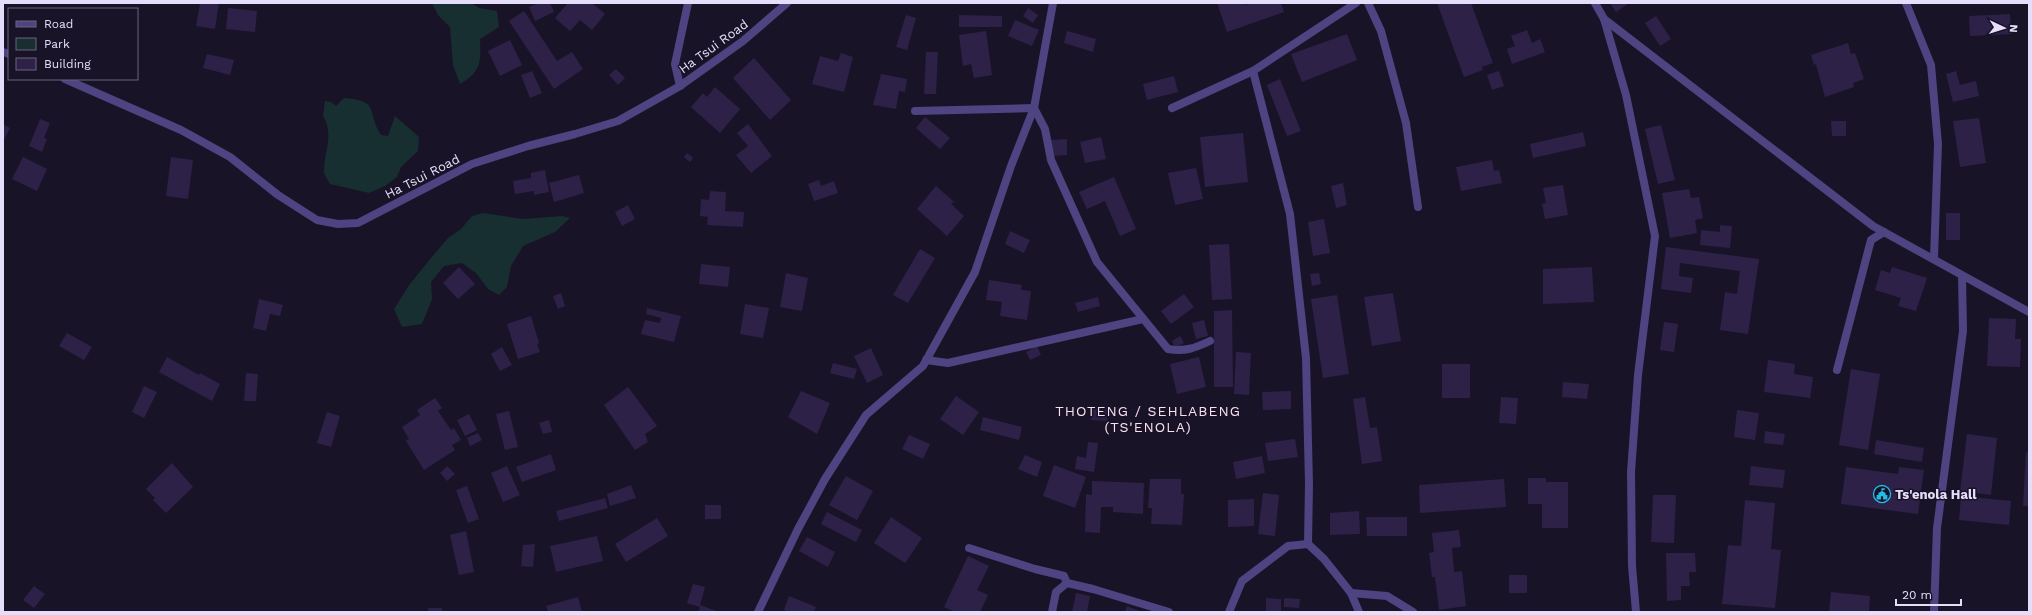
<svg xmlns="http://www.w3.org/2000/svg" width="2032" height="615" viewBox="0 0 2032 615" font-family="'Work Sans',sans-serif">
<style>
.green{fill:#172f31}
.building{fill:#2d2147}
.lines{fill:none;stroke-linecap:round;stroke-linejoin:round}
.service{stroke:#4d4481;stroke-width:8}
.minor{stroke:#4d4481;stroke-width:8}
.tertiary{stroke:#4d4481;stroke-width:8}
.labels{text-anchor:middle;stroke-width:3;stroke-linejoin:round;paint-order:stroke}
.street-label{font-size:13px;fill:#e5defb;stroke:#191328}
.poi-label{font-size:13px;font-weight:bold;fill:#e5defb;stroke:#191328;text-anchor:start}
.neighbourhood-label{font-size:14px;letter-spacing:1px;fill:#fbe0ee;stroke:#191328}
</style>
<rect width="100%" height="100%" fill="#191328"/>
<g class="green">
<path d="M432,3H471L479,8L497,11L499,27L480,39C481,62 481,72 460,84L453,65L450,27L438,15Z"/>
<path d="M344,98C381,101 366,111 381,135L388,136L395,116L419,137L418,151L401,167L397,177L385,186L369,193L330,184C328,180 323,174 324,169C325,151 334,133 323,116L325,101L331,102L336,106Z"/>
<path d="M483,213L523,219L562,216L570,218L555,232L523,246L511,266L507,287L499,295L488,289L476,273L462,263L444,266L431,282L432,299L422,324L402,327L394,309L410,284L431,258L448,238L461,229L472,216Z"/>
</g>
<g class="building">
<path d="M200,3H219L215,29L196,26Z"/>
<path d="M539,3H550L554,12L535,21L529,7Z"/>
<path d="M568,3H592L605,14L592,30L580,20L570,31L555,18Z"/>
<path d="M1217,3H1245V5L1251,3H1281L1284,12L1227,32Z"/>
<path d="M1437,3H1471L1493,63L1482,67L1483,70L1464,77Z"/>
<path d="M1610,3H1629L1616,12Z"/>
<path d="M228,8L257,11L255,32L226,29Z"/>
<path d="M1028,8L1038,15L1033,23L1023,16Z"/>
<path d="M524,11L557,61L572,52L583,69L554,89L509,21Z"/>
<path d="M2010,14L2011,34L1970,36L1969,16Z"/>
<path d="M906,15L916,18L907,50L896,47Z"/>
<path d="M959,15L1002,16V27H959Z"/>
<path d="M1656,16L1671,39L1660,46L1645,23Z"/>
<path d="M1015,20L1039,30L1032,46L1008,36Z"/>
<path d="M1527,30L1532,43L1540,39L1545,52L1512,64L1507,49L1515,46L1511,36Z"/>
<path d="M986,31L992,75L974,78L971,64L963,66L959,35Z"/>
<path d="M1067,31L1096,39L1093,52L1064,43Z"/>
<path d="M1347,34L1357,60L1302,82L1291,54Z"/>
<path d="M510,40L522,65L500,76L488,51Z"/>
<path d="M1848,43L1851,54L1855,53L1864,79L1853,83L1854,87L1825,97L1816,64L1814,65L1811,55Z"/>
<path d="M926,52H938L936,94H924Z"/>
<path d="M841,53L853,57L844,92L812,84L820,56L838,61Z"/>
<path d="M207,54L234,60L230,75L203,68Z"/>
<path d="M754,58L791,100L770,120L733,78Z"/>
<path d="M616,69L625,78L618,85L609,75Z"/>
<path d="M532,71L542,93L530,98L521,75Z"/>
<path d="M1499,71L1504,86L1492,90L1487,75Z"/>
<path d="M1956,71L1960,85L1976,81L1979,96L1953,102L1946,74Z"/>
<path d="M881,74L907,79L905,92L899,91L896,109L873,105Z"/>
<path d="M1174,76L1178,92L1147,100L1143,84Z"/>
<path d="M1280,79L1301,131L1287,136L1267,85Z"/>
<path d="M715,87L740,109L720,133L691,107L703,93L707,97Z"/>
<path d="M925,117L950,138L940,149L916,128Z"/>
<path d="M1979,118L1986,163L1960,167L1953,121Z"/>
<path d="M40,119L50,123L44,138L47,139L42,152L29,146Z"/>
<path d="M1831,121H1846V136H1832Z"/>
<path d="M3,124L10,128L3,142Z"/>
<path d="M748,124L772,156L751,173L736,155L748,146L737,133Z"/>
<path d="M1661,125L1675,180L1658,184L1645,129Z"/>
<path d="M1583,132L1586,146L1533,158L1530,144Z"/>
<path d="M1243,133L1248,182L1205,187L1200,137Z"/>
<path d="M1101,137L1106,159L1085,163L1080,142Z"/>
<path d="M1067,139V155L1051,156L1050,140Z"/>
<path d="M687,153L693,158L690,162L684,157Z"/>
<path d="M23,157L47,169L37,191L12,179Z"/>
<path d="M171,157L193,160L188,199L166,196Z"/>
<path d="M1492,160L1494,171L1499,170L1502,183L1461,191L1456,167Z"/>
<path d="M1196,168L1203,199L1175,205L1168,173Z"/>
<path d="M545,170L549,192L534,195V191L515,194L513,181L531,178V173Z"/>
<path d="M579,175L584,193L554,202L549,183Z"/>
<path d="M1114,177L1136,229L1120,236L1105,201L1087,209L1079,192Z"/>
<path d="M819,180L821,186L834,181L838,193L814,201L808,184Z"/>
<path d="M1343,183L1347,205L1336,208L1331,186Z"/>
<path d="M1563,185L1568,215L1545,219L1542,204L1546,203L1543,188Z"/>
<path d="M936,186L954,202L951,204L964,216L947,236L917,209Z"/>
<path d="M1689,189L1691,198L1699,197L1703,218L1695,220L1697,233L1670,238L1662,193Z"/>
<path d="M710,191L726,192L725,211L744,212L743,227L707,225L708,217L700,216L701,199L709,200Z"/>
<path d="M628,205L635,219L622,226L615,212Z"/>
<rect x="1946" y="213" width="14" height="27"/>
<path d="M1324,219L1330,253L1313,256L1308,222Z"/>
<path d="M1720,225L1732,226L1730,248L1700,245L1701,230L1720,232Z"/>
<path d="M1010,231L1030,240L1024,253L1005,244Z"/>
<path d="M1229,244L1232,299L1212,300L1209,245Z"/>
<path d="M1666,247L1759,259L1748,334L1720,330L1725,292L1737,294L1740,271L1680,263L1679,276L1693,278L1691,293L1661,289Z"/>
<path d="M920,249L935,258L908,303L893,295Z"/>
<path d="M701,264L730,267L728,287L699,284Z"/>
<path d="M459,267L475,284L458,299L443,283Z"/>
<path d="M1592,267L1594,302L1543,304V269Z"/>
<path d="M1892,267L1927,278L1916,311L1898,306L1901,298L1875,290L1881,270L1890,273Z"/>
<path d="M786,273L808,278L802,311L780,307Z"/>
<path d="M1319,273L1321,284L1312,286L1310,274Z"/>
<path d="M989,280L1022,285L1021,290L1031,291L1027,320L1000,316L1002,302L986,300Z"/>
<path d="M561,293L565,306L558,309L553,296Z"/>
<path d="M1393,293L1401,341L1372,346L1364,297Z"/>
<path d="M1184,294L1194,307L1171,324L1161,311Z"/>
<path d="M1337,295L1349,374L1323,378L1311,299Z"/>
<path d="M1098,297L1100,306L1078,312L1075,303Z"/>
<path d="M259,299L283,305L280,316L270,314L266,331L253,328Z"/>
<path d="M745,304L769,308L763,338L740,334Z"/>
<path d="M647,308L681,316L674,342L641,334L645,320L660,323L661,318L646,314Z"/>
<path d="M1232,310L1233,387H1214V311Z"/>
<path d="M531,316L539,343L537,344L540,352L518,359L507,324Z"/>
<path d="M1989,318L2016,319L2015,339H2021L2020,367L1987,366Z"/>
<path d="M1204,320L1208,336L1196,339L1192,323Z"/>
<path d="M1664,322L1678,324L1674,352L1660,350Z"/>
<path d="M67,333L92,347L84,360L59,346Z"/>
<path d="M1180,336L1184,343L1175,348L1172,341Z"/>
<path d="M1037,346L1041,355L1030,360L1026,352Z"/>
<path d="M502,347L512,365L500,371L491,354Z"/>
<path d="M871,348L883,375L867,383L854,356Z"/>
<path d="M1236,352L1251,353L1249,395L1234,394Z"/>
<path d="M167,357L199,375L200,373L220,384L212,401L159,372Z"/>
<path d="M1199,357L1206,387L1177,394L1170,364Z"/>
<path d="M1768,360L1795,364L1794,374L1813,377L1810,398L1764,392Z"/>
<path d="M833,363L857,369L854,379L830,373Z"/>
<rect x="1442" y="364" width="28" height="34"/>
<path d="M1851,369L1880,374L1868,450L1839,445Z"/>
<path d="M246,373L258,374L256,401H244Z"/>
<path d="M1563,382L1589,384L1587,399L1562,397Z"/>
<path d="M144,386L157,392L144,418L132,412Z"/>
<path d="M628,387L657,426L645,434L648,442L635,450L604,405Z"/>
<path d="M801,391L830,403L817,434L788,417Z"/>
<path d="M1291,391V409L1263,410L1262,392Z"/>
<path d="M956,396L979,412L963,435L940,419Z"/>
<path d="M1365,397L1370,428L1377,427L1382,461L1362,464L1353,399Z"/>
<path d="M1501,397L1518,398L1516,424L1499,423Z"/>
<path d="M435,398L442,408L438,411L451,430L454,428L461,440L452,445L455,450L424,470L406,441L409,439L402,427L420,415L417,410Z"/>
<path d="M1092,408L1108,409L1107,421L1091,420Z"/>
<path d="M1737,410L1759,413L1755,440L1734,437Z"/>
<path d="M509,411L518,447L505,450L496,414Z"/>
<path d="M327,412L340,416L331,447L317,443Z"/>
<path d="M469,414L477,430L465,436L457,420Z"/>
<path d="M983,417L1022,427L1019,440L980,430Z"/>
<path d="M549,420L552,432L543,434L539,423Z"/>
<path d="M1765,431L1785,434L1783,445L1764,443Z"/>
<path d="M478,433L482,440L470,446L467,438Z"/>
<path d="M1967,434L1997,438L1991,495L1960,491Z"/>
<path d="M909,435L930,444L923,459L902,449Z"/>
<path d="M1295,439L1298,457L1268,461L1265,443Z"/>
<path d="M1876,440L1924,448L1922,462L1874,454Z"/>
<path d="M1088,442L1098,443L1094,472L1075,469L1077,456L1086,458Z"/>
<path d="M2026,452L2029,453V506H2023Z"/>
<path d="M551,454L556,470L522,482L516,467Z"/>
<path d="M1025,455L1042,462L1037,477L1018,469Z"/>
<path d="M1262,456L1265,473L1236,479L1233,462Z"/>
<path d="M172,463L193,487L166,513L153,500L155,498L146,489Z"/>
<path d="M1054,465L1086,477L1075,508L1043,496Z"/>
<path d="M447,466L455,474L447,481L440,473Z"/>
<path d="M507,466L520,495L503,502L491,473Z"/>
<path d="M1751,466L1785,470L1783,488L1749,485Z"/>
<path d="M1846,467L1898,474L1899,467L1924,470L1918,514L1841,504Z"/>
<path d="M846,476L873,491L857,520L829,505Z"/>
<path d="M1528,478H1546V482H1568V528H1542V504H1528Z"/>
<path d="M1150,479H1181V494H1184L1182,525L1151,524L1152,508H1148Z"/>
<path d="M1504,479L1506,507L1420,513L1419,485Z"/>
<path d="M1092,481L1144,483L1143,514L1113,512V507H1101L1100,533L1085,532L1086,494L1092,495Z"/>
<path d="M631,485L636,498L610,506L607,494Z"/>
<path d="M467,486L479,519L468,523L456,490Z"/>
<path d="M1263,493L1279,495L1275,536L1258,534Z"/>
<path d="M1653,495H1676L1674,543L1651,542Z"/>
<path d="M1961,496L2011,501L2009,525L1959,520Z"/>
<path d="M605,498L608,508L559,521L556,511Z"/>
<path d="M1254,499V526L1228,527V500Z"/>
<path d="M1745,500L1775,503L1771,549L1781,550L1775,608L1722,604L1728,545L1741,546Z"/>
<rect x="705" y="505" width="16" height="14"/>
<path d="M1359,511L1360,534L1330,535V513Z"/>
<path d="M827,512L862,530L856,542L821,524Z"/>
<path d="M891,517L922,538L905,563L874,543Z"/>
<path d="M1366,517H1407V536H1367Z"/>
<path d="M657,518L668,536L626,562L615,544Z"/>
<path d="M1459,530L1461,547L1452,548L1454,572L1462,571L1466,606L1439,610L1435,577H1432L1429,553L1434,552L1432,533Z"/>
<path d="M466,531L474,572L459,575L450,535Z"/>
<path d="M597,536L603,561L556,572L550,546Z"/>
<path d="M807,537L835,552L828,567L799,551Z"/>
<path d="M535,544L533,567L521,566L523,545Z"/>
<path d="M1666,553H1695L1696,572H1689L1690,586H1681V600L1667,601Z"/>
<path d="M968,556L989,566L977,590L988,595L980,612H955L944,607Z"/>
<rect x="1509" y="575" width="18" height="18"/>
<path d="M693,584L705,587L700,605L719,612H698L700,607L687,603Z"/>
<path d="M34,586L45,594L34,608L23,600Z"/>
<path d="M1831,592L1870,596L1869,612H1829Z"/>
<path d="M1076,593L1090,596L1087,612H1072Z"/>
<path d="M789,596L816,607L814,612H789L784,610Z"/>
<path d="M578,597L582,612H548L546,606Z"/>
<path d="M1266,598L1281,599V612H1266Z"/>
<path d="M1284,598L1300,599L1299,608L1284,607Z"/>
<path d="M1127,606L1142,612H1125Z"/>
<rect x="428" y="608" width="14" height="4"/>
</g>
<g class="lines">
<g class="service">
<path d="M680,86L675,64L688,3"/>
<path d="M915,111L1034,108"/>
<path d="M926,360L948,363L1143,319"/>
<path d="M1837,370L1871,240L1884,232"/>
</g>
<g class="minor">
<path d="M1356,3L1253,71L1290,214L1306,358L1309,484L1308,544L1324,559L1351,593L1387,596L1413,612"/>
<path d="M1368,3L1381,31L1406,123L1418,207"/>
<path d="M1595,3L1604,19L1873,226L2029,312"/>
<path d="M1906,3L1931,65L1938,144L1934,258"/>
<path d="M1604,19L1626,95L1655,236L1638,375L1631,472L1632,566L1636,612"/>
<path d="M1034,108L1045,129L1051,160L1097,262L1168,349C1185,352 1195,348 1210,341"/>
<path d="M1172,108L1253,71"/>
<path d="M969,548L1035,569L1064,576L1067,583L1093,589L1169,612"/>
<path d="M1351,593L1359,612"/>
<path d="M758,612L798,529L825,479L866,415L923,366L975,272L1011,166L1034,108L1053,3"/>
<path d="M1052,612L1056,592L1067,583"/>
<path d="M1229,612L1242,581L1288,546L1308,544"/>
<path d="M1934,612L1937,528L1963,331L1962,276"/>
</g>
<g class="tertiary">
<path d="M3,52L9,54"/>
<path d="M65,79L181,130L230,157L278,195L317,220L338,224L358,223L472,164L528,146L575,134L618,121L680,86L743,41L787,3"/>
</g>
</g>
<defs>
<g id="civic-ring" transform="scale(0.9)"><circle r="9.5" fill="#191328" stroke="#20bce6" stroke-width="1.5"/><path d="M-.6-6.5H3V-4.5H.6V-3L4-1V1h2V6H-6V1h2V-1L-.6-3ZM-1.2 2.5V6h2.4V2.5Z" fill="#20bce6"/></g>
</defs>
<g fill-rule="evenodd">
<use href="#civic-ring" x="1882" y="494"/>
</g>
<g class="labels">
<g class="street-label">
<text transform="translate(713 46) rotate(-36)" y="5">Ha Tsui Road</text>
<text transform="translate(422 176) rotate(-27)" y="5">Ha Tsui Road</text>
</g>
<g class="poi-label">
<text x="1895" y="499">Ts'enola Hall</text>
</g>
<g class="neighbourhood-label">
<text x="1148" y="416">THOTENG / SEHLABENG<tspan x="1148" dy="16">(TS'ENOLA)</tspan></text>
</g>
</g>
<rect width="2032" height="615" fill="none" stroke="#e5defb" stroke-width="8"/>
<rect x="8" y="8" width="130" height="72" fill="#191328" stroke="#6b647c"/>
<rect x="16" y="21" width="20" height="6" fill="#4d4481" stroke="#6b647c"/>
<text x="44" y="28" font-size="12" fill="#e5defb">Road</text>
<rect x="16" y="38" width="20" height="12" fill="#172f31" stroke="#6b647c"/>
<text x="44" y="48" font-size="12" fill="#e5defb">Park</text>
<rect x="16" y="58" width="20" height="12" fill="#2d2147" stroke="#6b647c"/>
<text x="44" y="68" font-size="12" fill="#e5defb">Building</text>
<g transform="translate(2004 28) rotate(94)" stroke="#191328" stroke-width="3" paint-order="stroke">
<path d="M0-3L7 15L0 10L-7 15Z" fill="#e5defb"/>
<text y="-6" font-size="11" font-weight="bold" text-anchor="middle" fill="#e5defb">N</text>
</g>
<path d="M1896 599v6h65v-6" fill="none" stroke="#e5defb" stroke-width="2"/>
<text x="1902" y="599" font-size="12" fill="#e5defb" stroke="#191328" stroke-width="3" paint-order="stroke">20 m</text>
</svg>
